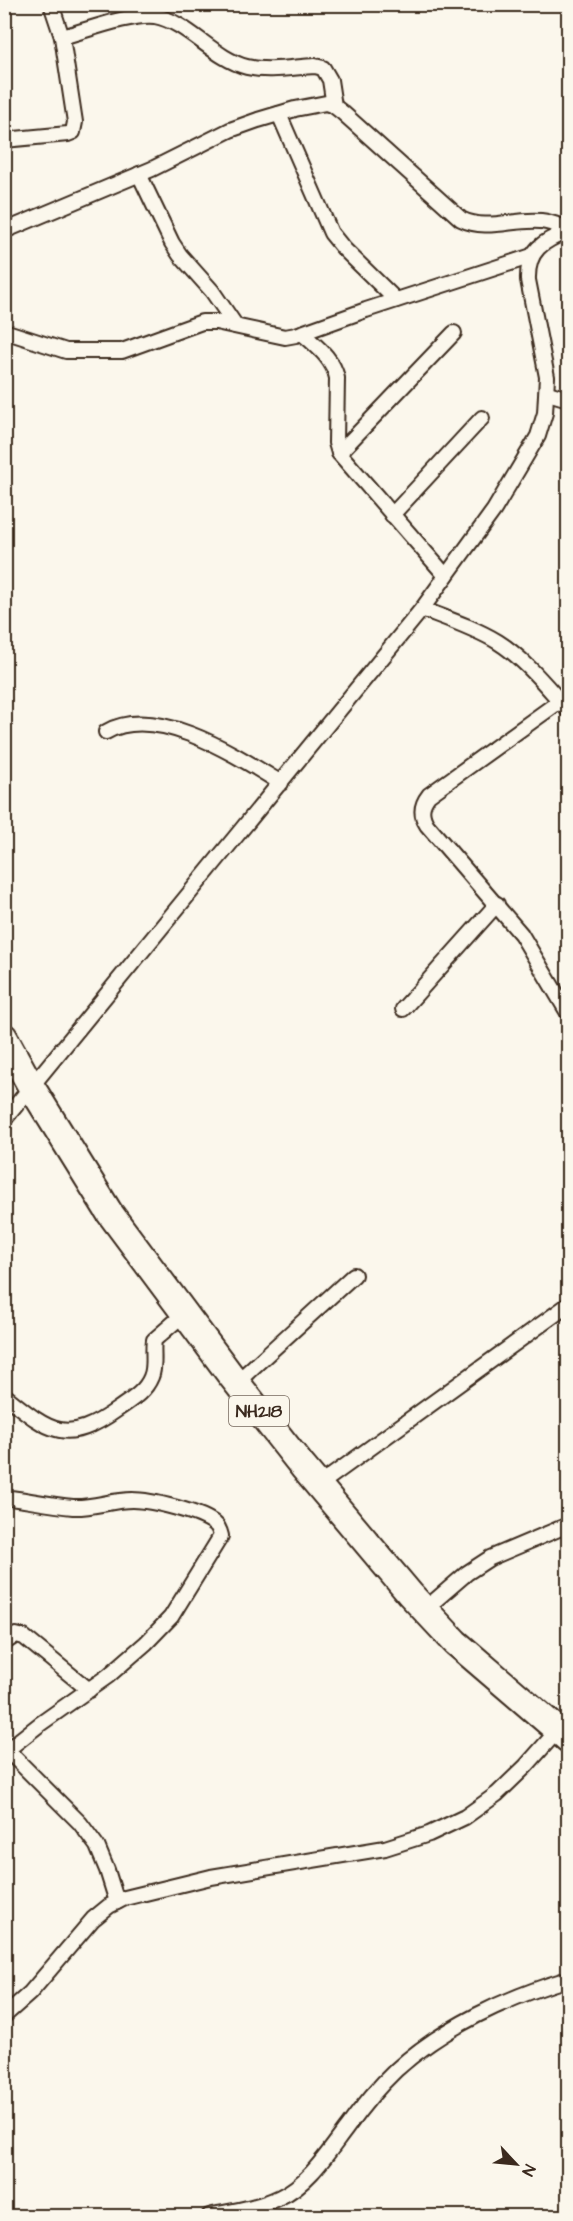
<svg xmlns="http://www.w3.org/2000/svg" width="573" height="2221" viewBox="0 0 573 2221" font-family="'Architects Daughter',sans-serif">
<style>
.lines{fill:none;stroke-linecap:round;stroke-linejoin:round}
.street-casing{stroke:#3b2a1e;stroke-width:18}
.highway-casing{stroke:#3b2a1e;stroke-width:30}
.street{stroke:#fbf7ec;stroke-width:14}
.highway{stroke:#fbf7ec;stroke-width:26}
.labels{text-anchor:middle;stroke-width:4.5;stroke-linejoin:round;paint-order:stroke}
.shield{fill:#fbf7ec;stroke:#75685c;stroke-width:1.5}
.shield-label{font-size:18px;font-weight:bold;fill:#3b2a1e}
</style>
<rect width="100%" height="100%" fill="#fbf7ec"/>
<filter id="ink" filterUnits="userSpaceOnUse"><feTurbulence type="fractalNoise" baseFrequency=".0167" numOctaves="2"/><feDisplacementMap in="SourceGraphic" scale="12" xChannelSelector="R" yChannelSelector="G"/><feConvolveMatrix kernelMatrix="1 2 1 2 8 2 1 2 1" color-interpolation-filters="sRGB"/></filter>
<g filter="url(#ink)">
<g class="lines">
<g class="street-casing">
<g id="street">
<path d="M51,4L62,37"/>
<path d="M279,114L331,233L344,249L396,300"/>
<path d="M4,140L68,134L73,132L75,122L62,37C85,31 131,13 155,16C188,22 214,59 247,67C269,72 293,67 315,66L323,68L330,80L334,106"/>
<path d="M139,174L172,243L180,255L212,291L236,326"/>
<path d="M4,231L152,169L230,130L258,120L295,109L326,103L334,106L343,113L461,219C487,232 514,218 541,221C551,222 560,226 568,229"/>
<path d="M4,331L66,351H122L202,322H216L285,337L296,335L366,310L532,256"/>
<path d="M302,333C316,346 333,358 337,378L336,443L339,453L446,576"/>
<path d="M548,393L568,399"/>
<path d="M339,453L454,333"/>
<path d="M392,515L482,418"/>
<path d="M422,609C448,619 475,628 498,642C525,659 547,687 568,710"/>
<path d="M560,701L429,795C421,805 420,814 427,825L521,934L568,1013"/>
<path d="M106,732C157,703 237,756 281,783"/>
<path d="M403,1009L497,904"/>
<path d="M4,1120L422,609L494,510L538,436L545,413L547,377L528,280C527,250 543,241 568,231"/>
<path d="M237,1382L354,1275"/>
<path d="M4,1395C50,1432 66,1446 118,1409C131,1400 145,1392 151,1377C156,1366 152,1352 154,1340L185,1313"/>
<path d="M319,1485L568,1305"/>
<path d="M4,1497C27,1500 50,1505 73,1507C93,1508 112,1500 132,1500C150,1500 202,1512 215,1524C219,1527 220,1532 221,1536L171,1617L146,1643L108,1676L40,1724L7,1750"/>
<path d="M424,1610L467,1573L490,1558L568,1525"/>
<path d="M4,1643L16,1635L24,1637L89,1690"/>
<path d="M4,1752L7,1750L80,1823L97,1846L107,1870L117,1902"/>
<path d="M4,2016L30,1993L93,1919L109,1906L125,1898L211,1877L385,1848L429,1834L465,1817L497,1794L526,1766L558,1730"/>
<path d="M209,2216C233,2211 257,2208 280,2197C308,2184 327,2154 346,2129C361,2108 377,2088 396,2070C443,2027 508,1997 568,1979"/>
</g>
</g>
<g class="highway-casing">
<path id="highway" d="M4,1037L32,1088L109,1212L229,1373L303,1467L410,1594L455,1642L568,1739"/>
</g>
<use href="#street" class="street"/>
<use href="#highway" class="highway"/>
</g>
</g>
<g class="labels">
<rect class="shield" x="229" y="1396" width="60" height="30" rx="4.5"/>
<g class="shield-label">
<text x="259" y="1417">NH218</text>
</g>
</g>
<rect width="573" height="2221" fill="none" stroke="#fbf7ec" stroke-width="24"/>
<rect x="12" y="12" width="549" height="2197" fill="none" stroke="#3b2a1e" stroke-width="2" filter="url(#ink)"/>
<g transform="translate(516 2164) rotate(116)" stroke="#fbf7ec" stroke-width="4.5" paint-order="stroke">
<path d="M0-4.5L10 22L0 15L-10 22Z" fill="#3b2a1e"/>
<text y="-9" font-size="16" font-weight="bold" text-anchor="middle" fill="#3b2a1e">N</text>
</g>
</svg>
